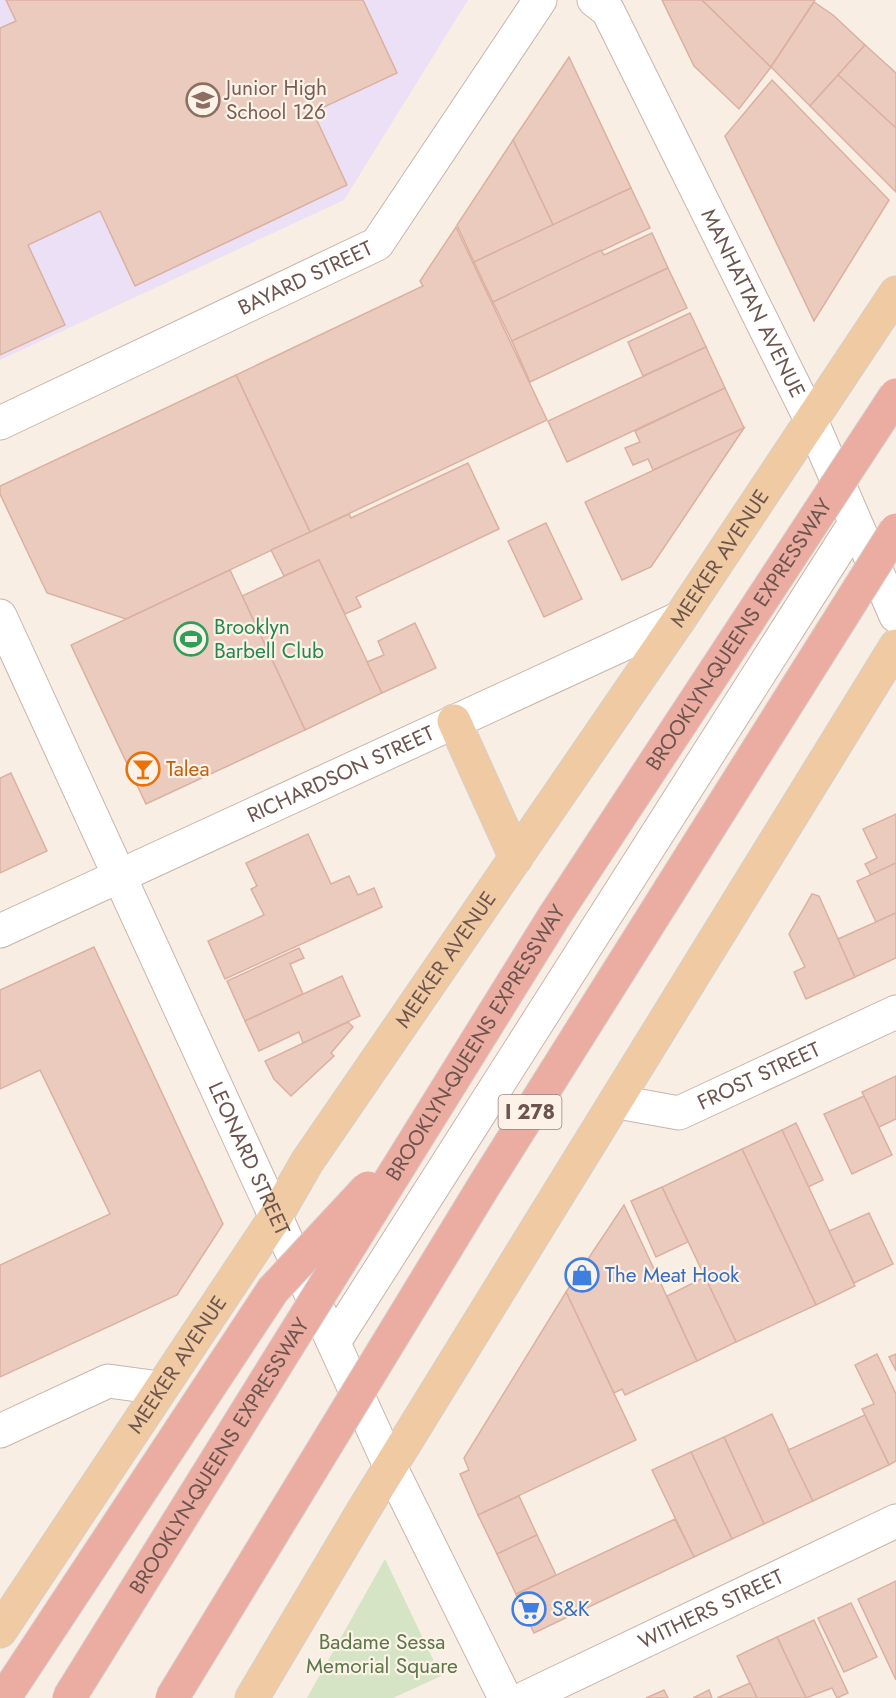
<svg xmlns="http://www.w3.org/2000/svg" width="896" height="1698" viewBox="0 0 896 1698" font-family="Jost,sans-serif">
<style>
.education{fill:#ebe0f5}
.green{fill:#d4e4c4}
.building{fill:#eacbbe;stroke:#dbb0a1;stroke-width:1.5}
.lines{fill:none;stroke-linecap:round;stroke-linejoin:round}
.minor-casing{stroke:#c7b5ac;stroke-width:35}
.major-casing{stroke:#d6cfcd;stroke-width:35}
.minor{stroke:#fff;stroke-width:33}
.major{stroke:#efcaa3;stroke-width:33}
.highway-bridge-casing{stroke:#d6cfcd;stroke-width:35;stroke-linecap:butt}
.highway-bridge{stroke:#ebaca2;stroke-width:33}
.labels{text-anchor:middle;stroke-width:4.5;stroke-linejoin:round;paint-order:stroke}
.shield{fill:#fcf2e8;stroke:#98837c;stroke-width:1.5}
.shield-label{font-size:20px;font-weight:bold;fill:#6d544d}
.education-label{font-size:21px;fill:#785e54;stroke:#fcf2e8;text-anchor:start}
.street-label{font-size:21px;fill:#6d544d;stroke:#fcf2e8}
.leisure-label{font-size:21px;fill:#27864d;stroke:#fcf2e8;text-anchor:start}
.food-label{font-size:21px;fill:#c56008;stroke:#fcf2e8;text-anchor:start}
.shop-label{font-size:21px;fill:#366cbe;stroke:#fcf2e8;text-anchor:start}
.park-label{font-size:21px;fill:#5c7749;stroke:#fcf2e8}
</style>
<rect width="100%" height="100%" fill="#f9eee3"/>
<path class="education" d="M0,0H468L344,200L0,360Z"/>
<path class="green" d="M385,1559L441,1676L393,1698H307Z"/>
<g class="building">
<path d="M6,0H363L397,73L313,112L347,185L135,286L100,211L28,245L65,325L0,355V28L16,21Z"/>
<path d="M662,0H702L771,67L739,109L694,66Z"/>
<path d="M702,0H815L771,67Z"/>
<path d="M814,2L833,15L865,45L810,106L771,67Z"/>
<path d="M865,45L896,73V128L838,75Z"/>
<path d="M569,57L631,188L553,225L513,140Z"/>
<path d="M838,75L896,128V192L810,106Z"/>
<path d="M772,80L889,200L814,321L725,136Z"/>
<path d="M513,140L553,225L474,262L457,225Z"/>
<path d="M631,188L650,228L493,302L474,262Z"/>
<path d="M456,227L547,420L310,532L236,375L423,286L420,281Z"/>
<path d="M652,233L668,268L512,341L493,302L601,250L604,255Z"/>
<path d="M668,268L687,308L530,382L512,341Z"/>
<path d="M690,313L706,347L643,376L628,342Z"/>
<path d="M706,347L725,388L567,462L548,421Z"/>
<path d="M236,375L310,532L126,619L47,593L0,494V486Z"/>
<path d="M725,388L744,428L653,470L648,459L633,465L625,448L640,442L635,431Z"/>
<path d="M744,428L651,567L622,580L585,502Z"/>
<path d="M468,463L499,529L356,597L361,607L345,614L319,560L284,576L271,550L349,514L351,518Z"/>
<path d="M546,523L582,599L544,617L508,541Z"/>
<path d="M319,560L382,693L305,730L242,596Z"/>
<path d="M230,570L305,730L146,804L71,645Z"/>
<path d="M415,623L436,668L382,693L367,662L384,655L378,641Z"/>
<path d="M11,773L47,851L0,873V778Z"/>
<path d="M896,814V863L871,875L865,864L877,858L863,829Z"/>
<path d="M308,834L331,884L349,876L358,895L374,888L382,907L225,979L208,941L264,915L251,889L257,886L246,863Z"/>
<path d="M896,863V913L876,922L857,881Z"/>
<path d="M812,894L819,896L855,977L806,999L794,972L805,967L789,934Z"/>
<path d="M896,913V958L855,977L838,939Z"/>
<path d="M94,947L223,1224L177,1295L0,1377V1265L110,1214L40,1070L0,1089V990Z"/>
<path d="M299,948L304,958L290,964L303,994L245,1021L227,981Z"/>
<path d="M342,976L360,1016L303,1043L299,1032L259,1051L245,1021Z"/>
<path d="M348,1022L353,1027L331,1053L334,1056L291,1096L274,1079L265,1061Z"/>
<path d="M896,1076V1119L879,1127L862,1092Z"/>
<path d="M864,1096L892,1155L852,1174L824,1114Z"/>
<path d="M796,1123L823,1180L808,1187L782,1130Z"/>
<path d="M782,1130L855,1286L816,1305L742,1149Z"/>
<path d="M742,1149L816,1305L736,1342L662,1187Z"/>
<path d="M662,1187L688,1242L656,1257L631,1201Z"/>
<path d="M624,1205L697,1361L625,1395L622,1389L614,1393L566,1292Z"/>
<path d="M869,1213L893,1264L854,1283L829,1231Z"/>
<path d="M705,1277L736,1342L697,1361L667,1296Z"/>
<path d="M566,1292L636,1440L478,1515L460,1474L469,1470L464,1458Z"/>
<path d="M877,1354L896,1394V1461L889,1465L862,1409L874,1404L855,1365Z"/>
<path d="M896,1354V1371L889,1357Z"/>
<path d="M772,1414L813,1501L764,1524L724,1437Z"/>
<path d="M865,1415L889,1465L813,1501L788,1450Z"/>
<path d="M724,1437L764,1524L732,1539L691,1452Z"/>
<path d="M691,1452L732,1539L694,1557L652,1470Z"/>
<path d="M519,1496L537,1535L497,1554L478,1515Z"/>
<path d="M675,1519L694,1557L534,1633L516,1594Z"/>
<path d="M537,1535L556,1575L516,1594L497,1554Z"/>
<path d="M896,1581V1680L858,1599Z"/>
<path d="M851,1603L877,1657L844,1672L818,1618Z"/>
<path d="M814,1620L848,1693L837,1698L832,1688L806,1698L777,1637Z"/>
<path d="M777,1637L806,1698H757L737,1656Z"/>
<path d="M750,1683L757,1698H717Z"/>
<path d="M664,1690L668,1698H646Z"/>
<path d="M709,1690L712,1698H693Z"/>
</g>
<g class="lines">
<g class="minor-casing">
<g id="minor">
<path id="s1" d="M594,0L608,11L811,420L896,616"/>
<path id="s2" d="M0,423L377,244L540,0"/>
<path id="s3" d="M0,616L391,1468L505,1698"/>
<path id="s4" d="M0,931L680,618"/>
<path id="s5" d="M618,1102L679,1113L896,1012"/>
<path d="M334,1342L855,523"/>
<path d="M0,1431L108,1381L160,1388"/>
<path id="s6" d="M525,1698L896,1521"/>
</g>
</g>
<g class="major-casing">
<g id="major">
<path d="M454,721L516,858"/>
<path id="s7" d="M0,1631L276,1216L307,1162L680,618L896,293"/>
<path d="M252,1698L363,1511L896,646"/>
</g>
</g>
<use href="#minor" class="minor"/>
<use href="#major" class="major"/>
<g class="highway-bridge-casing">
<g id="highway-bridge">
<path d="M4,1698L273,1290L368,1188"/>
<path id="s8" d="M69,1698L555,915L896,395"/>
<path d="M172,1698L485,1184L896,530"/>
</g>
</g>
<use href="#highway-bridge" class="highway-bridge"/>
</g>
<defs>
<g id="school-ring" transform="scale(1.725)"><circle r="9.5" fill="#fcf2e8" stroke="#8d6e63" stroke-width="1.5"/><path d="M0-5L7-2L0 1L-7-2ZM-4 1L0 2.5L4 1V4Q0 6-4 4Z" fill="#8d6e63"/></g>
<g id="stadium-ring" transform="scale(1.725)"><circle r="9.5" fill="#fcf2e8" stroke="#2e9e5b" stroke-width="1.5"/><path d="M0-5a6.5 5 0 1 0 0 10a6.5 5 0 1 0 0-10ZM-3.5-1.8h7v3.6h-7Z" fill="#2e9e5b"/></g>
<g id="bar-ring" transform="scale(1.725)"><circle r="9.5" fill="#fcf2e8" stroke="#e8710a" stroke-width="1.5"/><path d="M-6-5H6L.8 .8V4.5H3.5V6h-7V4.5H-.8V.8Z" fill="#e8710a"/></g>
<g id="shop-ring" transform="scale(1.725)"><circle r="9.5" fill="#fcf2e8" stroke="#3f7fe0" stroke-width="1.5"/><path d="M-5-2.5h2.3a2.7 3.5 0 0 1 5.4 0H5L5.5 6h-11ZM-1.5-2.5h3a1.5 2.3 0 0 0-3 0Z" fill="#3f7fe0"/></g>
<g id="supermarket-ring" transform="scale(1.725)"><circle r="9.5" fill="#fcf2e8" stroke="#3f7fe0" stroke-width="1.5"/><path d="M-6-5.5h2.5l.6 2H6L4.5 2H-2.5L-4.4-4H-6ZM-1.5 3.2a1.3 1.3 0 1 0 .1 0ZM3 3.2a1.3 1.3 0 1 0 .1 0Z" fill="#3f7fe0"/></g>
</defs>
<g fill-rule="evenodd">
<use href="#school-ring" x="203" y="100"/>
<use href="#stadium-ring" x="191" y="639"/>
<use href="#bar-ring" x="143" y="769"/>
<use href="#shop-ring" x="582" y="1275"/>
<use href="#supermarket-ring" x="529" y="1609"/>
</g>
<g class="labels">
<rect class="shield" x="498.5" y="1095" width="63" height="34" rx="4.5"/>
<g class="shield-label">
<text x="530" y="1119">I 278</text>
</g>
<g class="education-label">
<text x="226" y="95">Junior High<tspan x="226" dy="24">School 126</tspan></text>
</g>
<g class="street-label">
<text dy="7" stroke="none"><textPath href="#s2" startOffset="338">BAYARD STREET</textPath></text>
<text dy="7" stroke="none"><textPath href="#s1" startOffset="344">MANHATTAN AVENUE</textPath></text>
<text dy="7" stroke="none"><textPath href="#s7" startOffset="1292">MEEKER AVENUE</textPath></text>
<text dy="7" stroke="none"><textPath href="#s8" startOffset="1257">BROOKLYN-QUEENS EXPRESSWAY</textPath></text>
<text dy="7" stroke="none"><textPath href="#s4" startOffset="375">RICHARDSON STREET</textPath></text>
<text dy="7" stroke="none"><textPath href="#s7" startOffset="806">MEEKER AVENUE</textPath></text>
<text dy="7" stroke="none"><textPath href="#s8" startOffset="771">BROOKLYN-QUEENS EXPRESSWAY</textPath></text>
<text dy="7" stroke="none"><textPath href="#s5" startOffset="150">FROST STREET</textPath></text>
<text dy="7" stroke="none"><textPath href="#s3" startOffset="597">LEONARD STREET</textPath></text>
<text dy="7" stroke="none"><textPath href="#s7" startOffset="320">MEEKER AVENUE</textPath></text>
<text dy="7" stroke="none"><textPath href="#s8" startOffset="285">BROOKLYN-QUEENS EXPRESSWAY</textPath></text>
<text dy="7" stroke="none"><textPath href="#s6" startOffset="206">WITHERS STREET</textPath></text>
</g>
<g class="leisure-label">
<text x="214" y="634">Brooklyn<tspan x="214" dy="24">Barbell Club</tspan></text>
</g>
<g class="food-label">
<text x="166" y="776">Talea</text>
</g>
<g class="shop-label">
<text x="605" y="1282">The Meat Hook</text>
<text x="552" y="1616">S&amp;K</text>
</g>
<g class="park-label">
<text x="382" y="1649">Badame Sessa<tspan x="382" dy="24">Memorial Square</tspan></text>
</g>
</g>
</svg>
